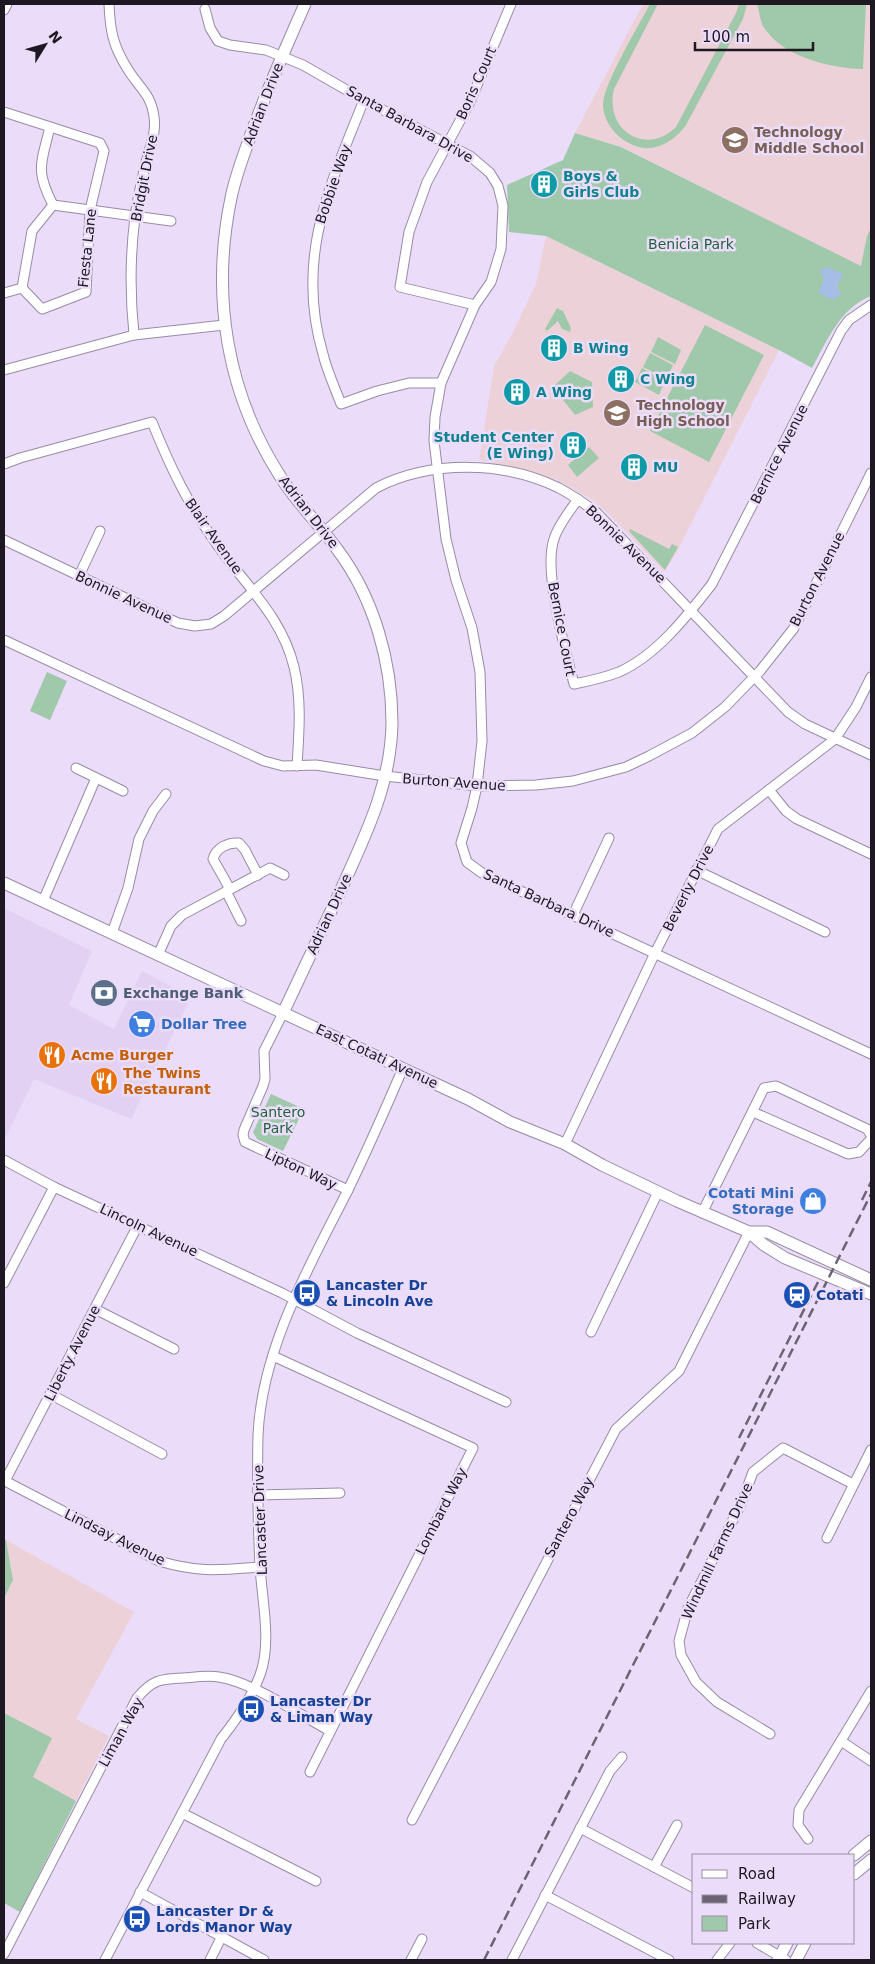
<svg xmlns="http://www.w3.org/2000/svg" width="875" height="1964" viewBox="0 0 875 1964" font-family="'DejaVu Sans',sans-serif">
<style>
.built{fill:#e3d1f4}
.education{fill:#ecd2d8}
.green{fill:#a0c8ab}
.water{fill:#a6bde5}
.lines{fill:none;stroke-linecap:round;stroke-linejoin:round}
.street-casing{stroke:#988ba5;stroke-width:11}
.secondary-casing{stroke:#988ba5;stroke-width:13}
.street{stroke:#fff;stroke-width:9}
.secondary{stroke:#fff;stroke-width:11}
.rail{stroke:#6c6475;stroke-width:2.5;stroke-dasharray:10 5;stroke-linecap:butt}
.labels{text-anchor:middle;stroke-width:5;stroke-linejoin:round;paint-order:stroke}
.street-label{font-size:14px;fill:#1d1822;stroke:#ebddf9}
.education-label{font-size:14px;font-weight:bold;fill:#785e54;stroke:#ebddf9;text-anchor:start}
.culture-label{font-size:14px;font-weight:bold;fill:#0d838f;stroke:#ebddf9;text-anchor:start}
.park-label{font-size:14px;fill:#21623b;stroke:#ebddf9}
.service-label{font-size:14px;font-weight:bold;fill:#4e5e75;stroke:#ebddf9;text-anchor:start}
.shop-label{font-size:14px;font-weight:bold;fill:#366cbe;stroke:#ebddf9;text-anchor:start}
.food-label{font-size:14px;font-weight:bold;fill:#c56008;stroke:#ebddf9;text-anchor:start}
.transit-label{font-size:14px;font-weight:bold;fill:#164399;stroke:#ebddf9;text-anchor:start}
</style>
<rect width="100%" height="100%" fill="#ebddf9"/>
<path class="built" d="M4,908L92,951L69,1005L114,1029L142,971L191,997L131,1119L34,1079L4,1141Z"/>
<g class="education">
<path d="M643,4H871V228L867,236L862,267L622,147L575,133Z"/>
<path d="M546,236L779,350L676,554L664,572L608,513L591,499L557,480L527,470L479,460L494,366L514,330L536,284Z"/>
<path d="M6,1540L134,1612L76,1719L109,1736L76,1801L33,1777L4,1713V1598L13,1580Z"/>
</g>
<g class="green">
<path d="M650,4H658L614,89C604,130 646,157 676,127L736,13L739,4H747L743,19L686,125C677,138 660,150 644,148C623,145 603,126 603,104C604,83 639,25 650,4Z"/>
<path d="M757,4H866L863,69C829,68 782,57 763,26C760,20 759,10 757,4Z"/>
<path d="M575,133L621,147L861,266L867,236L871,228V296C840,308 827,341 812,368L779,350L546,236L509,232L507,185L563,160Z"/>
<path d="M557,308L563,311L571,328L570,332L562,329L558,321L547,331L545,329Z"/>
<path d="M705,325L764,355L709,462L650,431Z"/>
<path d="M658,337L681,350L675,364L651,352Z"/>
<path d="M650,353L673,365L667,379L643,367Z"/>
<path d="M642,368L665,381L659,395L635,382Z"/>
<path d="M570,371L592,382L593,407L575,415L553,387Z"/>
<path d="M589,447L599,458L577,477L568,465Z"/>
<path d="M630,529L669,549L672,544L678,547L665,570L629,531Z"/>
<path d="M47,672L67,681L50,720L30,711Z"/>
<path d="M271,1094L304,1109L283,1151L257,1139L253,1132Z"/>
<path d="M4,1539L6,1540L13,1580L4,1598Z"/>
<path d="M4,1713L52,1738L33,1777L76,1801L20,1912L4,1903Z"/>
</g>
<path class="water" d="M827,267L843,274L837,286L841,295L832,300L818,292L824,279L820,270Z"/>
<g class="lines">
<g class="street-casing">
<g id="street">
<path d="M109,4C110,30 113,46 127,68C138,87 151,93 154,117C156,131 152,141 148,154C143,174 138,196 135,217C130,256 130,296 134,335"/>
<path d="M205,9L210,28L218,41L230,45L266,50L303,65L364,100L470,156L490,173L498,186L503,206L501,249L491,282L475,305L441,383L435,417L434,441L446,539L456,580L472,628L480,672L482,741L477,786L472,808L461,843L467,862L482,873L871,1054"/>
<path d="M4,10L7,4"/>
<path d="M364,100C329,187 295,259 323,354C327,371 335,388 341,404L377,391L409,383H441"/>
<path d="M4,112L100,143L104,151L90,210L86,292L42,309L22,288"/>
<path d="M50,127C41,164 35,170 53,205"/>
<path d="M53,205L171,221"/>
<path d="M22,288L32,231L53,205"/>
<path d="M4,293L22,288"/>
<path d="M475,305L400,287L409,232L427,182L470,102L511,4"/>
<path d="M4,370L134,335L224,325"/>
<path d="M4,464L20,458L152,422C171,469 188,504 218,546C246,586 282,617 294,667C302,700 299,733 297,766"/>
<path d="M578,499C570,511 558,525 554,539C543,571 565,649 574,684C589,681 604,678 619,672C657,655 687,616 712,584L841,331L849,320L871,305"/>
<path d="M4,540L178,623L195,626L211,624L224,616L376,488C431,460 504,461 559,488C572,495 585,504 597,513L788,712L805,724L871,755"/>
<path d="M79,576L100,531"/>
<path d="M4,640L264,761L283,766L316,765L385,776L477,786L536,785L573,781L626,767L649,756L692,733L725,707L760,671L794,628L871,473"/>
<path d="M76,768L123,791"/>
<path d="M769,790L786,811L797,819L871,854"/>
<path d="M696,870L825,932"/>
<path d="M230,889L213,859C216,848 228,842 239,843L245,850L258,875"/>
<path d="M226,891L241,921"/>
<path d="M43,901L96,778"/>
<path d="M573,915L609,838"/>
<path d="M112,933L128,888L139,839L153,811L166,794"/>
<path d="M158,955L171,926L182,915L270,868L284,875"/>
<path d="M283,1013L264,1051L265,1079L263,1086L244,1130L243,1135L245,1142L348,1190"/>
<path d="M753,1112L848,1154L859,1152L871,1139"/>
<path d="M565,1144L655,953L718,829L835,739L856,707L871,677"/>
<path d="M4,1160L54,1187L282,1293L357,1333L506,1402"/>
<path d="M702,1213L764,1088L776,1086L867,1129L871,1135"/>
<path d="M138,1225L5,1481L159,1561C199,1573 220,1570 260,1567"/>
<path d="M4,1283L54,1187"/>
<path d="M95,1309L174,1349"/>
<path d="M591,1332L658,1192"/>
<path d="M273,1356L473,1448L310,1772"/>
<path d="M50,1394L162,1454"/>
<path d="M258,1495L340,1493"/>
<path d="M827,1538L871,1450"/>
<path d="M770,1734L717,1702L696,1682L681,1655L679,1641L688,1608L741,1504L753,1472L783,1448L853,1484"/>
<path d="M841,1741L871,1761"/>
<path d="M182,1813L316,1881"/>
<path d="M412,1820L616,1429L679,1371L749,1232"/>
<path d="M580,1828L694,1888"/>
<path d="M808,1839L798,1825L799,1810L871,1691"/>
<path d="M654,1867L677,1825"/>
<path d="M140,1892L264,1960"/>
<path d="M545,1895L669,1960"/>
<path d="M757,1943L786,1960"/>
<path d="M4,1954L137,1698C153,1679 161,1679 184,1678C195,1677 208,1675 219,1677C252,1682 299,1714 330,1731"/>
<path d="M105,1960L221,1739C237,1719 251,1699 260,1675C272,1643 262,1600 260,1567C258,1523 257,1478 258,1435C262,1348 309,1267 347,1192C367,1151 385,1110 403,1068"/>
<path d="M210,1960L222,1936"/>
<path d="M411,1960L422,1939"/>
<path d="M512,1960L610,1771L622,1757"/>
<path d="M717,1960L730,1943"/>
</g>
</g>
<g class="secondary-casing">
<g id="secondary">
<path d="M4,883L468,1099L510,1122L565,1144L602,1165L677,1201L749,1232L764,1245L785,1258L871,1294"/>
<path d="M283,1013C302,973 320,934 339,894C364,838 391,786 392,723C392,662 374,598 337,549C319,524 296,502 280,476C226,392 211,294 231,198C235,178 242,159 249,140C265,94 285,49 305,4"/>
<path d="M749,1232H767L871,1280"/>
<path d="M854,1855L871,1841"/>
<path d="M854,1874L871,1860"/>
<path d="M778,1960L787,1943"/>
<path d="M796,1960L805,1943"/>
</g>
</g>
<use href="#street" class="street"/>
<use href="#secondary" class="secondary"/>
<g class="rail">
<path d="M862,1200L871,1182"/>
<path d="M739,1438L818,1282"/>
<path d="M484,1960L871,1194"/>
</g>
</g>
<defs>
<g id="school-disc" transform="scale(1.4375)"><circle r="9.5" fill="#8d6e63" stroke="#ebddf9"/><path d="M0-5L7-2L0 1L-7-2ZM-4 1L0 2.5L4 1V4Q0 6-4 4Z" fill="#fff"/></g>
<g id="building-disc" transform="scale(1.4375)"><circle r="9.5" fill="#0f9aa8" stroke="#ebddf9"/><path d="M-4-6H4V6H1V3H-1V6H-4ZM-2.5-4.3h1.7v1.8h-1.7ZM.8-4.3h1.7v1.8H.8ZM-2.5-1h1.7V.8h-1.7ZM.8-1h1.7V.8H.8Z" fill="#fff"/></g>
<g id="bank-disc" transform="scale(1.4375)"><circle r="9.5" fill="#5c6f8a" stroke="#ebddf9"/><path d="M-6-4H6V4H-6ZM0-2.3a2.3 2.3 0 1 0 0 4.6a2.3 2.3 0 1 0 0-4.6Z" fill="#fff"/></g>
<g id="supermarket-disc" transform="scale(1.4375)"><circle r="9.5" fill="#3f7fe0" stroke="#ebddf9"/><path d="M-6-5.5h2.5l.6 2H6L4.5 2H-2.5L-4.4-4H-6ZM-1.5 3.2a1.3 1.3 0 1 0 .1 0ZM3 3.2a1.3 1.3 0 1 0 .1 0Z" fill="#fff"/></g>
<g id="restaurant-disc" transform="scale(1.4375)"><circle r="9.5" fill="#e8710a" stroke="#ebddf9"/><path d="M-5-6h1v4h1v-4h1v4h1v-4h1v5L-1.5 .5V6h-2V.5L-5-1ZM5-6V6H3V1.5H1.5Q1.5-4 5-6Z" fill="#fff"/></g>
<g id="shop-disc" transform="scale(1.4375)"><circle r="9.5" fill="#3f7fe0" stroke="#ebddf9"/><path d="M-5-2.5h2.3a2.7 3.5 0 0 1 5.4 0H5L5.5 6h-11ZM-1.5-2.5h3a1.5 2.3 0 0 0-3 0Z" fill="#fff"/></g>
<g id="bus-disc" transform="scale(1.4375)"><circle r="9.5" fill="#1a4fb4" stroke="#ebddf9"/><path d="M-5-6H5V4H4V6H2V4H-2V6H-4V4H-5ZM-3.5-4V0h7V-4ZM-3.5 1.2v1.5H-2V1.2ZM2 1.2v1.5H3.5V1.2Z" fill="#fff"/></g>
<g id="station-disc" transform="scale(1.4375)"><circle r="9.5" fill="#1a4fb4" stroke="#ebddf9"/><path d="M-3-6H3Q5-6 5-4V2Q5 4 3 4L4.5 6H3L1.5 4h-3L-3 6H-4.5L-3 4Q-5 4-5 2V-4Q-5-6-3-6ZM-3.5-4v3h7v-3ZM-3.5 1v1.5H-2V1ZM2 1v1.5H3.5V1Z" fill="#fff"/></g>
</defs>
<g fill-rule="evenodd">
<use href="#school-disc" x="735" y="140"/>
<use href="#building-disc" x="544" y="184"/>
<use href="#building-disc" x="554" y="348"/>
<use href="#building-disc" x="621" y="379"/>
<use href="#building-disc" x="517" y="392"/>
<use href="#school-disc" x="617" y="413"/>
<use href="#building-disc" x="573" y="445"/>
<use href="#building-disc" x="634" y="467"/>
<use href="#bank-disc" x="104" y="993"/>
<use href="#supermarket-disc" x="142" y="1024"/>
<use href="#restaurant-disc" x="52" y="1055"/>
<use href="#restaurant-disc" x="104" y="1081"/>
<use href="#shop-disc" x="813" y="1201"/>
<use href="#bus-disc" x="307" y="1293"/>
<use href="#station-disc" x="797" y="1295"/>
<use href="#bus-disc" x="251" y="1709"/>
<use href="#bus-disc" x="137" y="1919"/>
</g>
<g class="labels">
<g class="street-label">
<text transform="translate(476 83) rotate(-66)" y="5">Boris Court</text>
<text transform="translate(263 104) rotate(-69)" y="5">Adrian Drive</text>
<text transform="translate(410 124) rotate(29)" y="5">Santa Barbara Drive</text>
<text transform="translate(144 178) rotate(-79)" y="5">Bridgit Drive</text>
<text transform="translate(333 184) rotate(-71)" y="5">Bobbie Way</text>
<text transform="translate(87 248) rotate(-84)" y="5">Fiesta Lane</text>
<text transform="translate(779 454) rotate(-63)" y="5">Bernice Avenue</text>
<text transform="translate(309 512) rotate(52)" y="5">Adrian Drive</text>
<text transform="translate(214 536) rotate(55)" y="5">Blair Avenue</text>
<text transform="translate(626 544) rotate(44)" y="5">Bonnie Avenue</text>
<text transform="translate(817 579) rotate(-63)" y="5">Burton Avenue</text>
<text transform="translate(124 597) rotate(25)" y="5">Bonnie Avenue</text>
<text transform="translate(562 629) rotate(79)" y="5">Bernice Court</text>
<text transform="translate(454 782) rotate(4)" y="5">Burton Avenue</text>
<text transform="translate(688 888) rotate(-63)" y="5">Beverly Drive</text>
<text transform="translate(549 903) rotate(25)" y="5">Santa Barbara Drive</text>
<text transform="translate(329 914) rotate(-65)" y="5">Adrian Drive</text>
<text transform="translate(377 1056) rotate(25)" y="5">East Cotati Avenue</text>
<text transform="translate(301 1169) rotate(25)" y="5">Lipton Way</text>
<text transform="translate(149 1230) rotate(25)" y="5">Lincoln Avenue</text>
<text transform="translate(72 1353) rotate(-63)" y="5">Liberty Avenue</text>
<text transform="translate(441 1511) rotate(-63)" y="5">Lombard Way</text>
<text transform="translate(569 1517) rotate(-62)" y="5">Santero Way</text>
<text transform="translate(260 1520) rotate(-92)" y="5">Lancaster Drive</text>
<text transform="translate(115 1537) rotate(26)" y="5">Lindsay Avenue</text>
<text transform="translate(717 1551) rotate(-65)" y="5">Windmill Farms Drive</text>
<text transform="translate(121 1732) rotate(-61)" y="5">Liman Way</text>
</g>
<g class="education-label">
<text x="754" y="137">Technology<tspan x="754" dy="16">Middle School</tspan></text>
<text x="636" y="410">Technology<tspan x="636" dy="16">High School</tspan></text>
</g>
<g class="culture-label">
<text x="563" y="181">Boys &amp;<tspan x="563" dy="16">Girls Club</tspan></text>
<text x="573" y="353">B Wing</text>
<text x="640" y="384">C Wing</text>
<text x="536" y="397">A Wing</text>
<text x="554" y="442" text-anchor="end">Student Center<tspan x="554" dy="16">(E Wing)</tspan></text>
<text x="653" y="472">MU</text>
</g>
<g class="park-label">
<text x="691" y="249">Benicia Park</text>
<text x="278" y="1117">Santero<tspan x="278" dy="16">Park</tspan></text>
</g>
<g class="service-label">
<text x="123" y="998">Exchange Bank</text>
</g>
<g class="shop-label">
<text x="161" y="1029">Dollar Tree</text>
<text x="794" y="1198" text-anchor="end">Cotati Mini<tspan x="794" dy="16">Storage</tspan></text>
</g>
<g class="food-label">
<text x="71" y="1060">Acme Burger</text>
<text x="123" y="1078">The Twins<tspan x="123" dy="16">Restaurant</tspan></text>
</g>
<g class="transit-label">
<text x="326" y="1290">Lancaster Dr<tspan x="326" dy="16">&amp; Lincoln Ave</tspan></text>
<text x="816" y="1300">Cotati</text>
<text x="270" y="1706">Lancaster Dr<tspan x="270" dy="16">&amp; Liman Way</tspan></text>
<text x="156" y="1916">Lancaster Dr &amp;<tspan x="156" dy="16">Lords Manor Way</tspan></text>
</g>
</g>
<rect width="875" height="1964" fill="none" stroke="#1d1822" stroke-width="10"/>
<rect x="692" y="1854" width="162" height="90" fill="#ebddf9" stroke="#998ea3"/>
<rect x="702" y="1870" width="25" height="8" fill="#ffffff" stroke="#998ea3"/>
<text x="738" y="1879" font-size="15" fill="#1d1822">Road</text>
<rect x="702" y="1895" width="25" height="8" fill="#6c6475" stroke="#998ea3"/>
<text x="738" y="1904" font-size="15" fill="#1d1822">Railway</text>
<rect x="702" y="1916" width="25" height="15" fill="#a0c8ab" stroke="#998ea3"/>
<text x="738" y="1929" font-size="15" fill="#1d1822">Park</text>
<g transform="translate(45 45) rotate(53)" stroke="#ebddf9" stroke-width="4" paint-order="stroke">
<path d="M0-4L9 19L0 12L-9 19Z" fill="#1d1822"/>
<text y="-8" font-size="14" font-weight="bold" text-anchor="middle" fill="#1d1822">N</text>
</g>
<path d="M695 42v8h118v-8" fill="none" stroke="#1d1822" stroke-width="2.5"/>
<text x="702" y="42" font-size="15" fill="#1d1822" stroke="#ebddf9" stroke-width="4" paint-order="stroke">100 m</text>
</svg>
